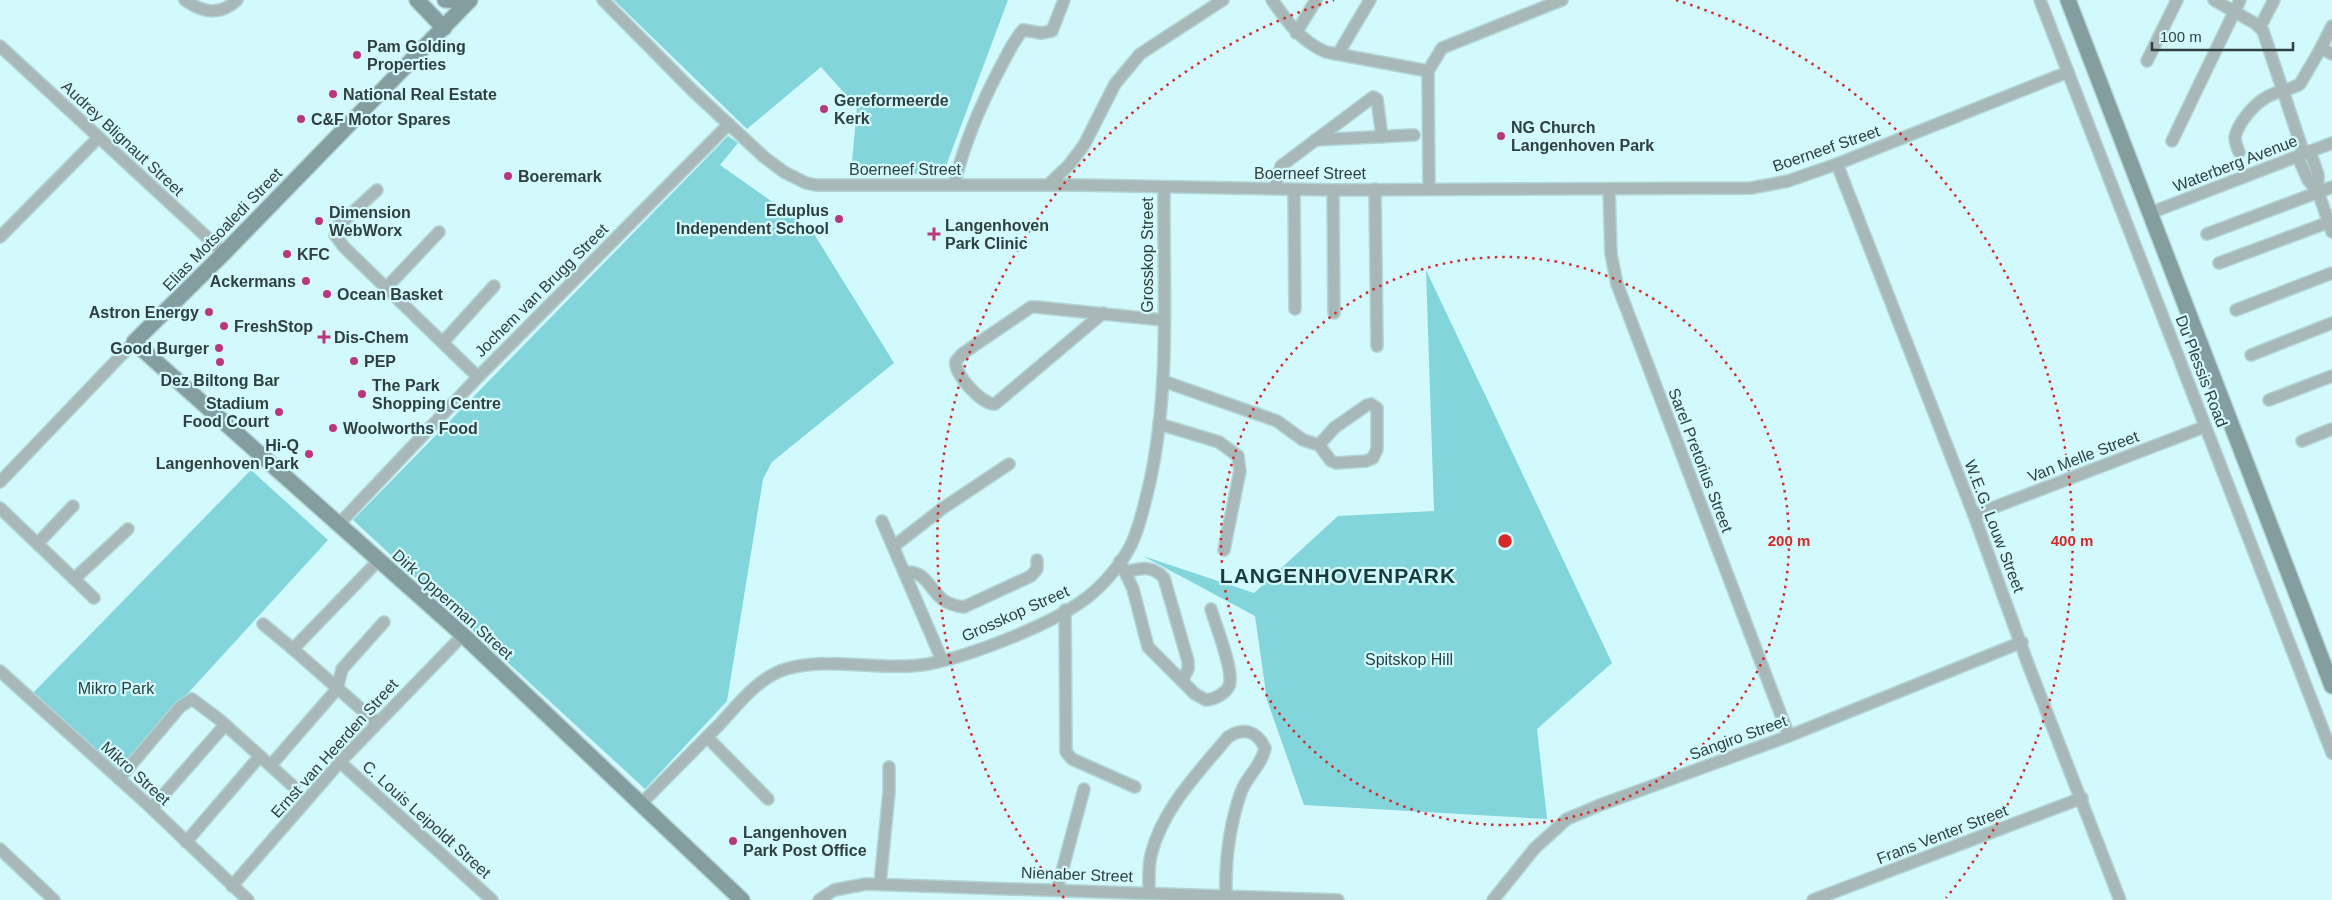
<svg xmlns="http://www.w3.org/2000/svg" width="2332" height="900" viewBox="0 0 2332 900" font-family="Helvetica,sans-serif">
<style>
.green{fill:#82d5db}
.lines{fill:none;stroke-linecap:round;stroke-linejoin:round}
.street-casing{stroke:#b2d5d7;stroke-width:14}
.secondary-casing{stroke:#b2d5d7;stroke-width:18}
.street{stroke:#a8b8b9;stroke-width:11}
.secondary{stroke:#849d9e;stroke-width:15}
.ring{fill:none;stroke:#d62828;stroke-width:2.5;stroke-dasharray:2.5 5}
.poi-dot{fill:#ba377e;stroke:#d2fafc;stroke-width:2}
.labels{text-anchor:middle;stroke-width:4.5;stroke-linejoin:round;paint-order:stroke}
.poi-label{font-size:16px;font-weight:bold;fill:#304041;stroke:#d2fafc;text-anchor:start}
.street-label{font-size:16px;fill:#304041;stroke:#d2fafc}
.park-label{font-size:16px;fill:#284244;stroke:#d2fafc}
.district-label{font-size:21px;font-weight:bold;letter-spacing:1px;fill:#183b3d;stroke:#d2fafc}
.centre{fill:#d62828;stroke:#d2fafc;stroke-width:2.5}
.ring-label{font-size:15px;text-anchor:middle;font-weight:bold;fill:#d62828;stroke:#d2fafc;stroke-width:4.5;stroke-linejoin:round;paint-order:stroke}
</style>
<rect width="100%" height="100%" fill="#d2fafc"/>
<g class="green">
<path d="M614,0H1008L943,174L851,173L857,107L821,67L747,129Z"/>
<path d="M728,136L738,143L720,165L811,229L894,363L772,462L763,479L727,701L645,789L353,520Z"/>
<path d="M1426,270L1612,663L1537,729L1547,819L1304,805L1267,700L1255,616L1143,556L1254,593L1338,516L1434,511Z"/>
<path d="M251,470L328,540L115,773L31,695Z"/>
</g>
<g class="lines">
<g class="street-casing">
<g id="street">
<path d="M185,0C203,13 220,16 237,0"/>
<path d="M603,0L694,92L764,157L784,172L806,183L816,185H1079L1333,190L1751,188L1788,181L1837,164L2068,72"/>
<path d="M1272,0C1288,22 1300,41 1326,52L1428,71"/>
<path d="M2040,0L2332,753"/>
<path d="M2214,0L2256,24L2263,31L2304,154"/>
<path d="M2260,27L2274,0"/>
<path d="M1296,33L1316,0"/>
<path d="M0,46L224,253"/>
<path d="M2321,48L2332,26"/>
<path d="M1338,54L1370,0"/>
<path d="M2147,61L2177,0"/>
<path d="M1315,140L1414,135"/>
<path d="M2172,141L2240,0"/>
<path d="M2310,151L2318,175V192L2332,232"/>
<path d="M2239,152C2237,147 2235,143 2235,137C2238,123 2254,104 2267,97C2277,91 2290,90 2300,84L2321,48L2332,54"/>
<path d="M2298,157L2308,180L2318,192"/>
<path d="M1837,164L1974,515L2028,664L2120,900"/>
<path d="M954,185C964,144 979,108 999,70C1006,57 1013,41 1023,30L1041,33L1052,31L1064,0"/>
<path d="M1048,185L1069,165L1084,145L1115,84L1140,54L1223,0"/>
<path d="M1429,188L1428,71L1442,48L1562,0"/>
<path d="M1275,189L1281,166L1373,97L1377,99L1382,137"/>
<path d="M1375,189L1377,346"/>
<path d="M1609,189L1611,254L1617,284L1789,736"/>
<path d="M377,190L338,226L335,235L344,247L478,377"/>
<path d="M1294,190L1295,309"/>
<path d="M1333,190L1334,313"/>
<path d="M2150,213L2332,143"/>
<path d="M2207,234L2332,187"/>
<path d="M0,237L98,138"/>
<path d="M2219,263L2332,221"/>
<path d="M387,287L439,232"/>
<path d="M2236,310L2332,273"/>
<path d="M1103,313L995,404C982,405 953,373 956,361L962,354L1031,307H1036L1163,320"/>
<path d="M443,342L494,286"/>
<path d="M2251,355L2332,323"/>
<path d="M1163,381L1277,421L1303,440L1319,445L1331,461L1336,463L1366,461L1373,458L1377,449V408L1371,404L1367,405L1334,428L1319,445"/>
<path d="M2269,400L2332,376"/>
<path d="M1159,424L1219,442L1238,456L1240,471L1224,550"/>
<path d="M2302,441L2332,429"/>
<path d="M0,482L134,342"/>
<path d="M0,508L94,598"/>
<path d="M1974,515L2204,427"/>
<path d="M882,521L942,660"/>
<path d="M338,525L478,377L729,124"/>
<path d="M38,543L73,506"/>
<path d="M894,546L943,508L1009,464"/>
<path d="M1120,561L1133,589L1148,647L1195,694L1206,700C1215,699 1225,694 1229,686C1235,672 1215,624 1211,609"/>
<path d="M905,572C926,571 928,587 942,599C948,604 956,606 964,607L1031,576L1037,569V560"/>
<path d="M1126,572C1140,568 1153,565 1164,578L1188,661V669L1182,681"/>
<path d="M74,579L128,529"/>
<path d="M1065,610L1066,752L1072,759L1135,787"/>
<path d="M263,624L293,649L379,560"/>
<path d="M293,649L377,723"/>
<path d="M0,671L146,803L248,900"/>
<path d="M707,737L768,799"/>
<path d="M340,762L492,900"/>
<path d="M271,765L337,689L342,669L384,622"/>
<path d="M119,779L180,707L192,699L220,720L294,787"/>
<path d="M641,804C666,778 692,752 718,726C737,706 758,677 786,669C829,656 883,672 928,664C971,656 1056,623 1089,596C1105,583 1122,563 1131,545C1140,527 1144,505 1149,486C1171,389 1163,286 1164,188"/>
<path d="M152,808L225,725"/>
<path d="M186,842L260,756"/>
<path d="M0,849L54,900"/>
<path d="M880,884L889,792V767"/>
<path d="M232,886L340,762L463,635"/>
<path d="M1057,890L1084,789"/>
<path d="M1149,893C1149,880 1148,867 1151,855C1162,809 1199,772 1228,737C1244,727 1257,731 1265,748C1262,765 1247,776 1241,792C1230,824 1225,862 1226,895"/>
<path d="M819,900L834,890L866,884L1338,900"/>
<path d="M1493,900L1535,848L1567,819L1600,805L1789,736L2022,642"/>
<path d="M1813,900L2082,798"/>
</g>
</g>
<g class="secondary-casing">
<g id="secondary">
<path d="M417,0L444,28"/>
<path d="M445,0L469,1"/>
<path d="M470,0L224,253L134,342L463,635L742,900"/>
<path d="M2068,0L2332,686"/>
</g>
</g>
<use href="#street" class="street"/>
<use href="#secondary" class="secondary"/>
</g>
<g class="ring">
<circle cx="1505" cy="541" r="284"/>
<path d="M1064 898A567 567 0 0 1 1334 0M1676 0A567 567 0 0 1 1946 898"/>
</g>
<g class="poi-dot">
<circle cx="357" cy="55" r="5"/>
<circle cx="333" cy="94" r="5"/>
<circle cx="824" cy="109" r="5"/>
<circle cx="301" cy="119" r="5"/>
<circle cx="1501" cy="136" r="5"/>
<circle cx="508" cy="176" r="5"/>
<circle cx="839" cy="219" r="5"/>
<circle cx="319" cy="221" r="5"/>
<path d="M931.5 226.5h5v5h5v5h-5v5h-5v-5h-5v-5h5z"/>
<circle cx="287" cy="254" r="5"/>
<circle cx="306" cy="281" r="5"/>
<circle cx="327" cy="294" r="5"/>
<circle cx="209" cy="312" r="5"/>
<circle cx="224" cy="326" r="5"/>
<path d="M321.5 329.5h5v5h5v5h-5v5h-5v-5h-5v-5h5z"/>
<circle cx="219" cy="348" r="5"/>
<circle cx="354" cy="361" r="5"/>
<circle cx="220" cy="362" r="5"/>
<circle cx="362" cy="394" r="5"/>
<circle cx="279" cy="412" r="5"/>
<circle cx="333" cy="428" r="5"/>
<circle cx="309" cy="454" r="5"/>
<circle cx="733" cy="841" r="5"/>
</g>
<g class="labels">
<g class="poi-label">
<text x="367" y="52">Pam Golding<tspan x="367" dy="18">Properties</tspan></text>
<text x="343" y="100">National Real Estate</text>
<text x="834" y="106">Gereformeerde<tspan x="834" dy="18">Kerk</tspan></text>
<text x="311" y="125">C&amp;F Motor Spares</text>
<text x="1511" y="133">NG Church<tspan x="1511" dy="18">Langenhoven Park</tspan></text>
<text x="518" y="182">Boeremark</text>
<text x="829" y="216" text-anchor="end">Eduplus<tspan x="829" dy="18">Independent School</tspan></text>
<text x="329" y="218">Dimension<tspan x="329" dy="18">WebWorx</tspan></text>
<text x="945" y="231">Langenhoven<tspan x="945" dy="18">Park Clinic</tspan></text>
<text x="297" y="260">KFC</text>
<text x="296" y="287" text-anchor="end">Ackermans</text>
<text x="337" y="300">Ocean Basket</text>
<text x="199" y="318" text-anchor="end">Astron Energy</text>
<text x="234" y="332">FreshStop</text>
<text x="334" y="343">Dis-Chem</text>
<text x="209" y="354" text-anchor="end">Good Burger</text>
<text x="364" y="367">PEP</text>
<text x="220" y="386" text-anchor="middle">Dez Biltong Bar</text>
<text x="372" y="391">The Park<tspan x="372" dy="18">Shopping Centre</tspan></text>
<text x="269" y="409" text-anchor="end">Stadium<tspan x="269" dy="18">Food Court</tspan></text>
<text x="343" y="434">Woolworths Food</text>
<text x="299" y="451" text-anchor="end">Hi-Q<tspan x="299" dy="18">Langenhoven Park</tspan></text>
<text x="743" y="838">Langenhoven<tspan x="743" dy="18">Park Post Office</tspan></text>
</g>
<g class="street-label">
<text transform="translate(123 138) rotate(43)" y="6">Audrey Blignaut Street</text>
<text transform="translate(1826 148) rotate(-19)" y="6">Boerneef Street</text>
<text transform="translate(2235 163) rotate(-21)" y="6">Waterberg Avenue</text>
<text x="905" y="175">Boerneef Street</text>
<text x="1310" y="179">Boerneef Street</text>
<text transform="translate(222 229) rotate(-46)" y="6">Elias Motsoaledi Street</text>
<text transform="translate(1147 255) rotate(-90)" y="6">Grosskop Street</text>
<text transform="translate(541 290) rotate(-45)" y="6">Jochem van Brugg Street</text>
<text transform="translate(2202 371) rotate(69)" y="6">Du Plessis Road</text>
<text transform="translate(2083 456) rotate(-21)" y="6">Van Melle Street</text>
<text transform="translate(1701 460) rotate(69)" y="6">Sarel Pretorius Street</text>
<text transform="translate(1995 526) rotate(69)" y="6">W.E.G. Louw Street</text>
<text transform="translate(453 604) rotate(42)" y="6">Dirk Opperman Street</text>
<text transform="translate(1015 613) rotate(-24)" y="6">Grosskop Street</text>
<text transform="translate(1738 737) rotate(-20)" y="6">Sangiro Street</text>
<text transform="translate(334 748) rotate(-48)" y="6">Ernst van Heerden Street</text>
<text transform="translate(136 773) rotate(42)" y="6">Mikro Street</text>
<text transform="translate(427 819) rotate(42)" y="6">C. Louis Leipoldt Street</text>
<text transform="translate(1942 834) rotate(-21)" y="6">Frans Venter Street</text>
<text transform="translate(1077 874) rotate(2)" y="6">Nienaber Street</text>
</g>
<g class="park-label">
<text x="1409" y="665">Spitskop Hill</text>
<text x="116" y="694">Mikro Park</text>
</g>
<g class="district-label">
<text x="1338" y="583">LANGENHOVENPARK</text>
</g>
</g>
<circle cx="1505" cy="541" r="8" class="centre"/>
<g class="ring-label">
<text x="1789" y="546">200 m</text>
<text x="2072" y="546">400 m</text>
</g>
<path d="M2152 42v8h141v-8" fill="none" stroke="#304041" stroke-width="2.5"/>
<text x="2160" y="42" font-size="15" fill="#304041" stroke="#d2fafc" stroke-width="4" paint-order="stroke">100 m</text>
</svg>
